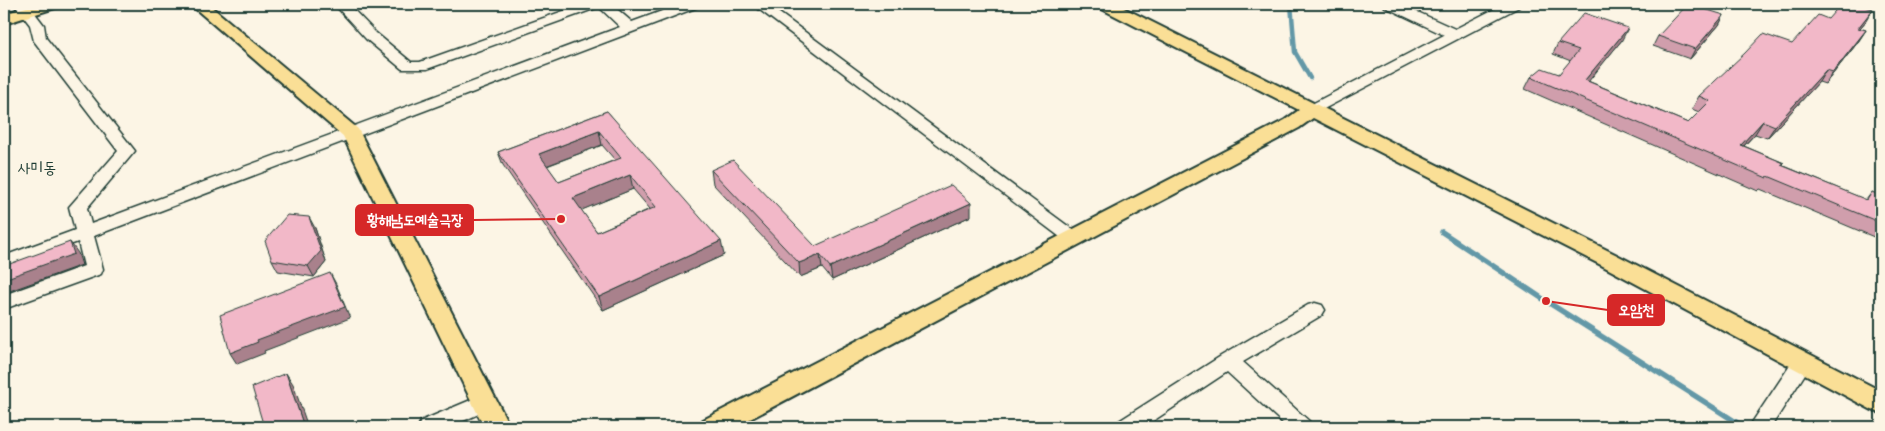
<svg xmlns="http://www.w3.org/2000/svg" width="1885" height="431" viewBox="0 0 1885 431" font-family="'Shantell Sans','Poor Story',sans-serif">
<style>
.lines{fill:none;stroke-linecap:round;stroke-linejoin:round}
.stream-far1{stroke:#6398a7;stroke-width:4.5}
.stream{stroke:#6398a7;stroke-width:5.5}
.minor-casing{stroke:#1f3d34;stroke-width:3}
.major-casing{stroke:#1f3d34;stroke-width:4}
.minor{fill:#fcf5e5;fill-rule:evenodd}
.major{fill:#fadf96;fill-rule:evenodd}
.wall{fill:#d09eac;stroke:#1f3d34;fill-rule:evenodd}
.shaded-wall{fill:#a9818c;stroke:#1f3d34}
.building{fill:#f2b8c8;stroke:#1f3d34;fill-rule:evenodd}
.labels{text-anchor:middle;stroke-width:5;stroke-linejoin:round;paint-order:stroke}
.quarter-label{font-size:16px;fill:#1f3d34;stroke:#fcf5e5}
.leader{fill:none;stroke:#d62828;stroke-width:2}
.callout-dot{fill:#d62828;stroke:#fcf5e5;stroke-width:2}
.callout{fill:#d62828;stroke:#d62828;stroke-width:2}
.callout-label{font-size:15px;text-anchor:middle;font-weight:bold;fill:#fff}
</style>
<rect width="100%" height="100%" fill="#fcf5e5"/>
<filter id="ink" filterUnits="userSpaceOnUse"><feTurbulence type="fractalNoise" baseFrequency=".02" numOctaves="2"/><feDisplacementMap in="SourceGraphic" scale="10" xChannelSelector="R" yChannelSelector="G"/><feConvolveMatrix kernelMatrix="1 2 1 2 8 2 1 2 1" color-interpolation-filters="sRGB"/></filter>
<g filter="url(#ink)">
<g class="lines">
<path class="stream-far1" d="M1291,4L1295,52L1310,78"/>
<path class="stream" d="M1442,232L1546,301L1744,427"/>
<g class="minor-casing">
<g id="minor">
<path d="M14,4H28L44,25L46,38L135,151L87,208L91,224L620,27L599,7L427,69H402L366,39L334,4H348L376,33L411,62H420L583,4H611L632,22L681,4H700L698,7L635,31L94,236L103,269L101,274L4,309V295L84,266L78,242L4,269V256L75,230L69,207L118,151L34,41L30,25Z"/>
<path d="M752,4H767L1080,235L1083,239L1080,243L1074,245L1068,243Z"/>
<path d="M1383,4H1400L1455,29L1504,4H1521L1519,7L1316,113H1306L1303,110L1306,107L1444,35L1385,7Z"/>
<path d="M1315,303L1322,305L1325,310L1322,315L1243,362L1309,421L1312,427H1287L1227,372L1144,427H1116L1119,421L1221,356L1308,305Z"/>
<path d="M1802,355L1809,358L1812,363L1771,427H1749L1795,358Z"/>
<path d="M485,394L492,396L496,402L492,408L450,427H418L421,421Z"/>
</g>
</g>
<g class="major-casing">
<g id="major">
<path d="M36,4H60L58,7L4,24V14Z"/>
<path d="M190,4H208L358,129L510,427H484L343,136Z"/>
<path d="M1096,4H1116L1617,255L1881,391V413L1872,410L1601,265L1313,118L1299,128L735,427H699L703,420L1285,120L1299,110L1098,7Z"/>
</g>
</g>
<use href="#minor" class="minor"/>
<use href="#major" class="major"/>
</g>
<g class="wall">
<path d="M1724,15L1719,25L1690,59L1653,46L1658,36Z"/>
<path d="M1828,19L1866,21L1860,28L1866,30L1858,42L1825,84L1819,82L1767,138L1755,134L1744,146L1784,163L1782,165L1866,200L1872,192L1881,196V240L1760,189L1758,191L1525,89L1531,77L1559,74L1571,61L1553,54L1558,43L1622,40L1588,81L1688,123L1699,112L1692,109L1699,96L1792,44Z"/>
<path d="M607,111L724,255L603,310L503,165L498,152ZM602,145L615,160L559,182L547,166ZM633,189L650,209L597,232L581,210Z"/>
<path d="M711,170L815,246L971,216L832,280L822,268L800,277L713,184Z"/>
<path d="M315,228L326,262L314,277L278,271L272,260Z"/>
</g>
<g class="shaded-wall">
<path d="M1873,9L1866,21L1851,39L1858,28Z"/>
<path d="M1724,15L1719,25L1690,59L1695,49Z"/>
<path d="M1628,28L1622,40L1580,92L1585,80Z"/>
<path d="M1866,30L1858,42L1825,84L1833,72Z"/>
<path d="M1826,70L1819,82L1767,138L1775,126Z"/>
<path d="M1763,121L1755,134L1733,157L1741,145Z"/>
<path d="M599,131L602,145L543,167L539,154Z"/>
<path d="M630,175L633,189L577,212L573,198Z"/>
<path d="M971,203V216L832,280L830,267Z"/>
<path d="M309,217L315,228L326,262L314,277L308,266Z"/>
<path d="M721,241L724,255L603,310L599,297Z"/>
<path d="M70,242L78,253L82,265L4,293V279Z"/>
<path d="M820,255L822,268L800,277L799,263Z"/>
<path d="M330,273L336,284L350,318L264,351L265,353L237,364L230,353L257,340Z"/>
<path d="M286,373L293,384L308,427H304Z"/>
</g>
<g class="building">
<path d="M1688,4L1724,15L1695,49L1658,36Z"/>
<path d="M1841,4H1856L1873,9L1858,28L1866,30L1833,72L1826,70L1775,126L1763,121L1741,145L1784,163L1781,165L1867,200L1872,192L1881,196V223L1768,176L1767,178L1531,77L1542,68L1559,74L1579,50L1558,43L1584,13L1628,28L1585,80L1688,123L1710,101L1699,96L1745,53L1763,34L1792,44L1818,15L1828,19Z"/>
<path d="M607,111L721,241L599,297L498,152ZM599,131L621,158L559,182L539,154ZM630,175L656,207L597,232L573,198Z"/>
<path d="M733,160L815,246L951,185L971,203L830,267L820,255L799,263L711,170Z"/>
<path d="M287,215L309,217L321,251L308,266L272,260L265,241Z"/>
<path d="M70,242L74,254L4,279V266Z"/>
<path d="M330,273L345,307L257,340L258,342L230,353L220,315Z"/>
<path d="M286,373L304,427H264L252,387Z"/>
</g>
</g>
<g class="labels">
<g class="quarter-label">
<text x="37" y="173">사미동</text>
</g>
</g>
<path class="leader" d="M561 219L473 220M1546 301L1608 310"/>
<g class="callout-dot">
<circle cx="561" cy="219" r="5"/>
<circle cx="1546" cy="301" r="5"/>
</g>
<g class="callout">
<rect x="356" y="205" width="117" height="30" rx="5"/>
<rect x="1608" y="295" width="56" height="30" rx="5"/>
</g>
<g class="callout-label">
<text x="415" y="225">황해남도예술극장</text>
<text x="1636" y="315">오암천</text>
</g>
<rect width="1885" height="431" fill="none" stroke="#fcf5e5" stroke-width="20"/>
<rect x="10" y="10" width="1865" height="411" fill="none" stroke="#1f3d34" stroke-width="2" filter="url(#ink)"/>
</svg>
